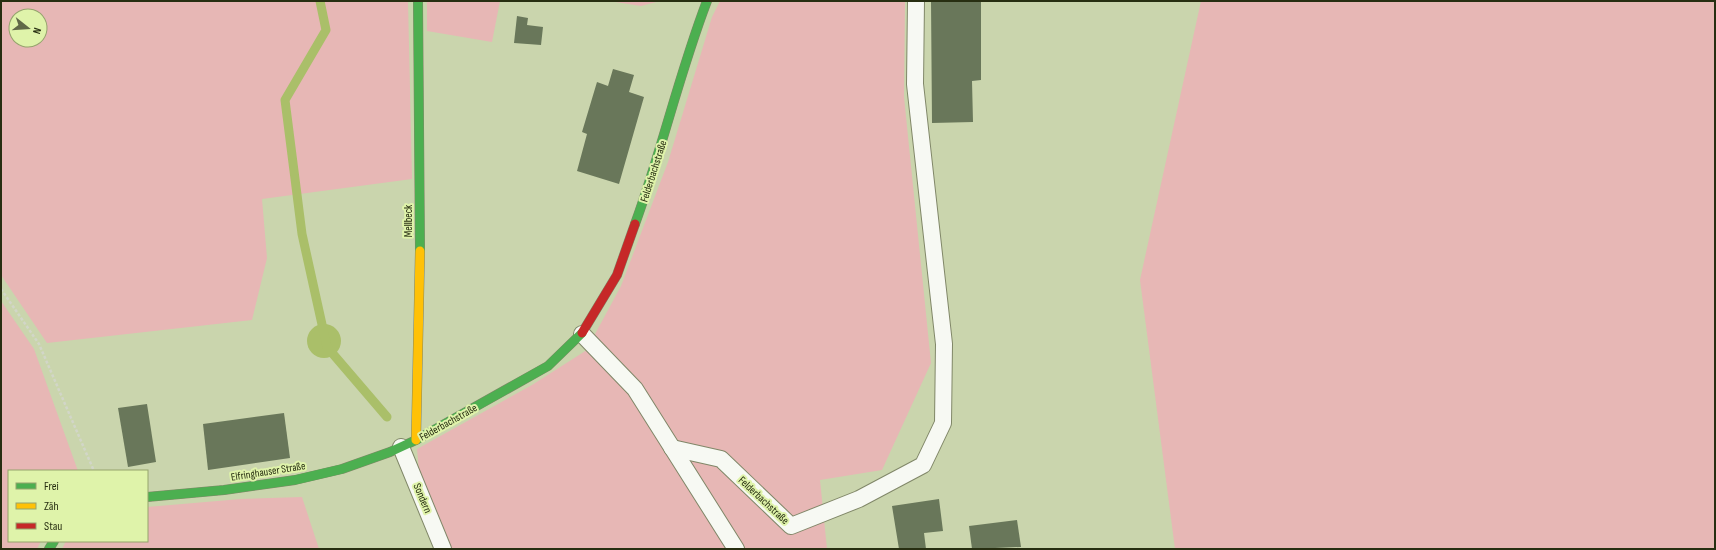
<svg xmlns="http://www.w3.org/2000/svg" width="1716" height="550" viewBox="0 0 1716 550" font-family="'Sofia Sans Condensed',sans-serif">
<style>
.green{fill:#e7b7b5;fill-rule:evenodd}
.water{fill:#aabf69}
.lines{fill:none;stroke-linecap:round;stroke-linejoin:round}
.stream{stroke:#aabf69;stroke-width:9}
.building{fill:#69775a}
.lane-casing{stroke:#808768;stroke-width:18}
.fast-casing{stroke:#808768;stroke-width:10}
.slow-casing{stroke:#808768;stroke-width:10}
.jam-casing{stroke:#808768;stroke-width:10}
.path{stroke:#d2d6c8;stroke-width:2.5;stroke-dasharray:3 2;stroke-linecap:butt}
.lane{stroke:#f7f9f3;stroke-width:16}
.fast{stroke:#4caf50;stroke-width:9}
.slow{stroke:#ffc107;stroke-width:9}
.jam{stroke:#c62828;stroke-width:9}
.labels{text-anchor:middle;stroke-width:4;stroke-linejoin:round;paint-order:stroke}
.street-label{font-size:11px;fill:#272e11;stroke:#dff3aa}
</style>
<rect width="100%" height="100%" fill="#cad5ad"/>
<g class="green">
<path d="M1,1H408L412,179L262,199L267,258L252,320L47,343L1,275ZM16,16H40V40H16Z"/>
<path d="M427,1H500L492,42L427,31Z"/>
<path d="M609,1H660L641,6Z"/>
<path d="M720,1H905L904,97L931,363L882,470L820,480L827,549H742L594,336L621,286L668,162L712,17Z"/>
<path d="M1201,1H1715V549H1175L1140,280Z"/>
<path d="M1,301L34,349L78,471H9V541H41L37,549H1Z"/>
<path d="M590,348L627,389L731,549H450L419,471L417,449L532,385Z"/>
<path d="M302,497L319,549H62L66,541H147V507L241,499Z"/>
</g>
<circle class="water" cx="324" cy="341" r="17"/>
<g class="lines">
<path class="stream" d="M320,1L326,30L285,100L302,234L327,347L387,417"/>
</g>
<g class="building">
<path d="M931,1H981V80L972,81L973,122L932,123Z"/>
<path d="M517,16L528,18L527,25L543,27L541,45L514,43Z"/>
<path d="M613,69L634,75L629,92L644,97L619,184L577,171L587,134L582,132L597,82L608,86Z"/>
<path d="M147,404L156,462L128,467L118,408Z"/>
<path d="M284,413L290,458L208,470L203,424Z"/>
<path d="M939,499L943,531L924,533L926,549H899L892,506Z"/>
<path d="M1017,520L1021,547L972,549L969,526Z"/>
</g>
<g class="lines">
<g class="lane-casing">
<g id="lane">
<path d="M582,334L635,389L736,549"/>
<path d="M401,447L443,549"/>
<path d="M672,448L721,459L791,526L859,499L923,465L943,423L944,344L915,84L916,1"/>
</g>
</g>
<g class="fast-casing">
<g id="fast">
<path d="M418,1L420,251"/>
<path d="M635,224C662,150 679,74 707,1"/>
<path d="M147,497L224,490L295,480L342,469L390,452L416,440L548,366L582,333"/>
<path d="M49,549L54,541"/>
</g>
</g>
<g class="slow-casing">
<path id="slow" d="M416,440L420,251"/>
</g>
<g class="jam-casing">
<path id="jam" d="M582,333L617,275L635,224"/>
</g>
<path class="path" d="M1,289L39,344L94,471"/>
<use href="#lane" class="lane"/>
<use href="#fast" class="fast"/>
<use href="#slow" class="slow"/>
<use href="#jam" class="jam"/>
</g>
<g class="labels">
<g class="street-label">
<text transform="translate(653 171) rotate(-72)" y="4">Felderbachstraße</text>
<text transform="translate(408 221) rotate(-90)" y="4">Mellbeck</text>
<text transform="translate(448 422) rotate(-29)" y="4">Felderbachstraße</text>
<text transform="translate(268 471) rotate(-9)" y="4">Elfringhauser Straße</text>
<text transform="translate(423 498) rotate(67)" y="4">Sondern</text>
<text transform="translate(764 500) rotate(43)" y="4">Felderbachstraße</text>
</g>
</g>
<rect width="1716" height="550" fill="none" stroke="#272e11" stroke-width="4"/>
<rect x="8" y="470" width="140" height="72" fill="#dff3aa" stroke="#95a46d"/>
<rect x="16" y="483" width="20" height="6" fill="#4caf50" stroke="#95a46d"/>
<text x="44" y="490" font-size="12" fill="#272e11">Frei</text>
<rect x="16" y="503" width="20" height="6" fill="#ffc107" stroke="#95a46d"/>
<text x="44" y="510" font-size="12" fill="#272e11">Zäh</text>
<rect x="16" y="523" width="20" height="6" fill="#c62828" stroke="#95a46d"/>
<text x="44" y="530" font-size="12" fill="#272e11">Stau</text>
<g transform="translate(28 28) rotate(107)"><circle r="19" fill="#dff3aa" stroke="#95a46d"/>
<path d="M0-3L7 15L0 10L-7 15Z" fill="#606848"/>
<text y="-6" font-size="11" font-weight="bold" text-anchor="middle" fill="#272e11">N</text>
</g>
</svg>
